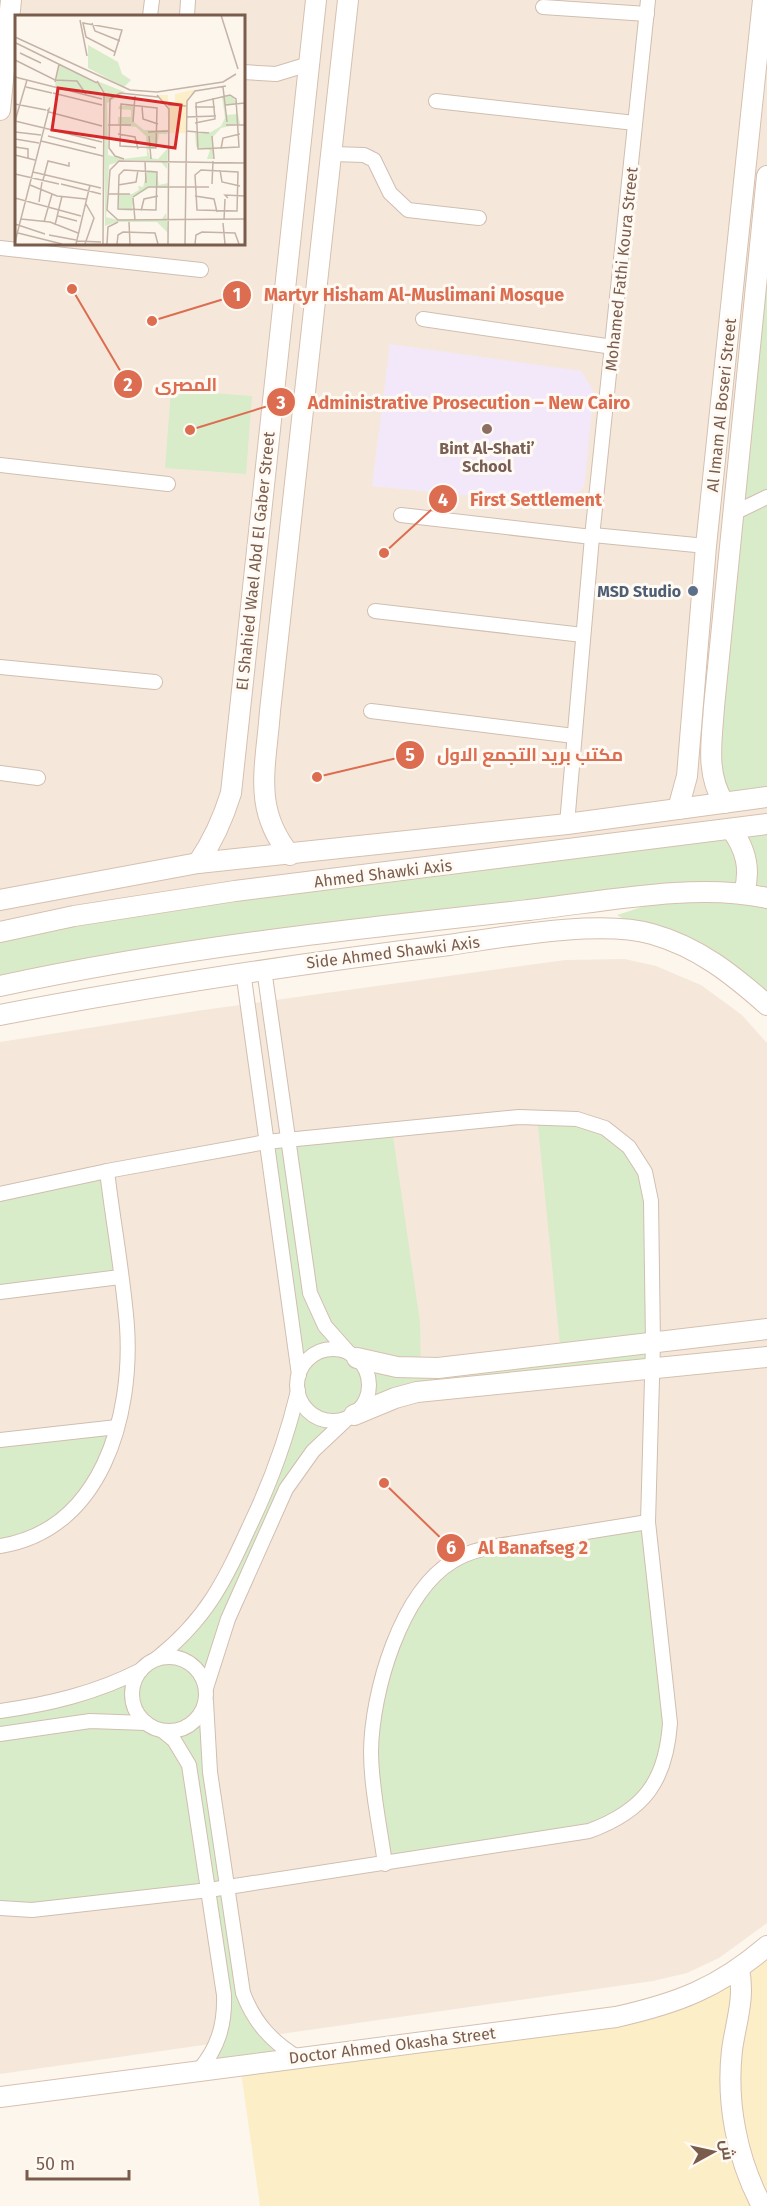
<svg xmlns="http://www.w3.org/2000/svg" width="767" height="2206" viewBox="0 0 767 2206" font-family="'Fira Sans',Cairo,sans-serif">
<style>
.residential{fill:#f5e8da;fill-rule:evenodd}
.education{fill:#f3e8fa}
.green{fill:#d8ecc9}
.sand{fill:#fcefc7}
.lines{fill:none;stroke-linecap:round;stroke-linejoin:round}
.street-casing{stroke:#d1beb0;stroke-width:16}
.secondary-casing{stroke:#d6c0b0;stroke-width:22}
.street{stroke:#fff;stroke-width:14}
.secondary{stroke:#fff;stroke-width:20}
.education-dot{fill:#8d6e63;stroke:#fffaf3;stroke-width:2}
.service-dot{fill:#5c6f8a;stroke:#fffaf3;stroke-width:2}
.labels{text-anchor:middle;stroke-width:6;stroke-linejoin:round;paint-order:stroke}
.street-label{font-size:16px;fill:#7a5c4d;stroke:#fffaf3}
.education-label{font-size:16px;font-weight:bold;fill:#785e54;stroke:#fffaf3}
.service-label{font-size:16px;font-weight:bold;fill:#4e5e75;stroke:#fffaf3;text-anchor:end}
.inset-road{fill:none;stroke:#c5b3a7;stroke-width:1.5}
.view{fill:#d62828;fill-opacity:0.15;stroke:#d62828;stroke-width:3}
.inset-edge{fill:none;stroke:#7a5c4d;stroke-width:3}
.leader{fill:none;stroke:#dc6d51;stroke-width:2}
.callout-dot{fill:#dc6d51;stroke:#fffaf3;stroke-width:2}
.mark-label{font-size:18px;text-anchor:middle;font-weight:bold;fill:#fff}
.callout-label{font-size:18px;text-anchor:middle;font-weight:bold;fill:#dc6d51;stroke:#fffaf3;stroke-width:6;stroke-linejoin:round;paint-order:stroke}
</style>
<rect width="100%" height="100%" fill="#fdf6ec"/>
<g class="residential">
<path d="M0,0H767V864L0,961ZM16,16H243V243H16Z"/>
<path d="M625,959L656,966L701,985L742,1015L767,1043V1923L719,1958L687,1973L653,1981L0,2074V1042L203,1010L565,960Z"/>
</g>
<path class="education" d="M390,344L581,371L594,392L584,487L564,505L372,486Z"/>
<g class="green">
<path d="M767,178V796L719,795L723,602Z"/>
<path d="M171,390L252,396L246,474L165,468Z"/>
<path d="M767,824V1005L617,915L682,894L0,986V932Z"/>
<path d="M537,1117L605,1128L645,1172L651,1368L440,1389L348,1418L298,1470L206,1688V1702L249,2009L297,2057L199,2070L222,2028L208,1890L0,1908V1711L141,1670L156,1659L222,1586L298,1391L299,1375L266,1142L392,1129L420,1322L421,1368L561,1355Z"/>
<path d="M107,1171L120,1277L0,1292V1194Z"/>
<path d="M117,1427L75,1509L0,1546V1440Z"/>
<path d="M648,1522L667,1700L661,1771L611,1823L385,1864L371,1752L402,1626L453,1561Z"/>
</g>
<path class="sand" d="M767,1945V2206H260L240,2065L665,2006Z"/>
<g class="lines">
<g class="street-casing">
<g id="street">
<path d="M543,7L647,14"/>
<path d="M150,16L152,0"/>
<path d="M187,16L188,0"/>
<path d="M243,72L276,74L309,64"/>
<path d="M436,101L635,123"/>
<path d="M333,154L364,155L374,160L390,193L408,210L479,218"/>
<path d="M0,248L201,270"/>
<path d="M423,319L613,347"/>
<path d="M0,465L168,484"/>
<path d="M732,514L767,497"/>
<path d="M401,515L592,537"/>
<path d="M593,535L706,546"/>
<path d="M375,611L583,635"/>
<path d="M0,667L155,682"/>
<path d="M371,711L574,736"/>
<path d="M0,773L38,778"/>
<path d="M567,824L592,537L648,0"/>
<path d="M264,969L310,1293L325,1326L349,1353"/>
<path d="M243,971L299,1375"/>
<path d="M0,1194L107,1171L266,1142L519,1117L577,1119L605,1128L629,1147L645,1172L651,1201L653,1343L648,1522L670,1723C666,1781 644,1811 589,1831L209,1890L32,1910L0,1908"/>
<path d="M0,1292L120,1277"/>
<circle cx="333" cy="1385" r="36"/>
<path d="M0,1440L117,1427"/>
<path d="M0,1546C102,1530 133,1416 127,1326C123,1274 113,1222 107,1171"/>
<circle cx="169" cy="1694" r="37"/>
<path d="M156,1659C208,1618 225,1580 252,1521C272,1479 287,1437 298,1391"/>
<path d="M206,1688L228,1619L286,1489L313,1451L348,1418"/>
<path d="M206,1702L210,1772L243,1993C254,2022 271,2041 297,2057"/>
<path d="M0,1711C50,1704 96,1693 141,1670"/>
<path d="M163,1731L174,1740L189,1765L224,1995C225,2025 218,2048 199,2070"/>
<path d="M0,1734L90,1721L146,1723"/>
<path d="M385,1864C380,1827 371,1788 371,1751C372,1692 400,1593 453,1561C477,1546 508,1545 536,1540C573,1534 611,1528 648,1522"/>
</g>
</g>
<g class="secondary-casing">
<g id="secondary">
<path d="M0,110L11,0"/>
<path d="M724,803C705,773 712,740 714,707L767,176"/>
<path d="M678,809L687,776L706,546L763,0"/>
<path d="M731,829C746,849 751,869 744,893"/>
<path d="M290,855C252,808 266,768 270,711L348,0"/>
<path d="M198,863C213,841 223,819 231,793L316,0"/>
<path d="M0,900L198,863L567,824L767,797"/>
<path d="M0,932L74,916L235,891L767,824"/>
<path d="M0,986C174,948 352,929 529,910C601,902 696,882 767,898"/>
<path d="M0,1015C149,986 298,964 449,945C504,937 601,919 652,934C698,947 732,974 767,1005"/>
<path d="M357,1358L397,1367L438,1368L767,1329"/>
<path d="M354,1415L395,1398L417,1392L767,1357"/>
<path d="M739,1969C745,1999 736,2021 732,2050C726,2103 737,2159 762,2206"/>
<path d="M0,2097L616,2017C678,2003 718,1988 767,1946"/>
</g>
</g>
<use href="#street" class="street"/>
<use href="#secondary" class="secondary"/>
</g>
<circle class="education-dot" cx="487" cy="429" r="6"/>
<circle class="service-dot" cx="693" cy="591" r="6"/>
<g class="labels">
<g class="street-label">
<text transform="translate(621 269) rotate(-84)" y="6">Mohamed Fathi Koura Street</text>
<text transform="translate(721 405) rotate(-84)" y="6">Al Imam Al Boseri Street</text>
<text transform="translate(255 561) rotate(-84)" y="6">El Shahied Wael Abd El Gaber Street</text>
<text transform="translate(383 873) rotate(-7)" y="6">Ahmed Shawki Axis</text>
<text transform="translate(393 952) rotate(-7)" y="6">Side Ahmed Shawki Axis</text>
<text transform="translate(392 2045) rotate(-7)" y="6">Doctor Ahmed Okasha Street</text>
</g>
<g class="education-label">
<text x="487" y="454">Bint Al-Shati’<tspan x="487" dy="18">School</tspan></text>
</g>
<g class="service-label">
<text x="681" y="597">MSD Studio</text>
</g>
</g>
<g transform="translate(15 15)">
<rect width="230" height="230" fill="#fdf6ec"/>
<path d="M73,30L103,47L107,59L116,65L109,72L73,53ZM44,49L84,70L87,81L40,71ZM82,66L110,77L92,88L93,140L108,144L132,141L131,121L121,112L103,110V102H116V95L103,94L104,91L118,90L119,107L129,115H154L152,119H144L142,132L133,135L135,143L143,144L153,133L152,154L145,146L108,145L94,150L91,202L103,205L147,204L151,198L153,218L142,207H101L90,211L89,78ZM217,80L222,89L210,91L211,100L223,99L225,109L206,113L197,123L199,144H192L195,135L181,132L180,118L196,117L206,111L210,103L207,81ZM132,155L141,156L144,170L153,168L154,173L136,172L119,182L117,196L104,195L103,179H117L124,175L123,171L128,172Z" fill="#d8ecc9"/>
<path d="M182,74L173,82L171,118H154L152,89L141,80H153V87H160V79Z" fill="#fcefc7"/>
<path class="inset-road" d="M206,0L223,54M65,5L72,41M77,8L80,16L105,26M0,22L115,75L142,77L208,67L221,59M1,28L82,68M5,38L26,48M99,41L107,15L68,8L71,22L100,37M0,45L40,65L62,66L71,79M0,62L87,84M82,66L89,78L88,229M40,67L44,49M11,72L37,78M208,72L212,107M38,78L87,90M142,80L154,94L153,229M215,80L221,84L224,132L183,134L181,88ZM0,89L31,95M106,89L142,93L141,133L105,131ZM153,90L171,91M210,90L230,88M127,91L128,104L143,109M180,92H200M34,97L87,111M171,102L201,101M0,106L87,127M0,106L12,65M118,107L120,81M180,108L200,104L198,83M93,110H116M211,110H230M171,116L194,118M0,117L26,120M133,117L153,116M103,119L120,122L123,134M33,121L81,133M134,121L136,144M197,121L199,144M0,124L24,128M26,126L88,141M0,132L13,134V143M206,134L208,123L225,119M0,140L20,145M109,144L100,141L94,133L95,84L105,78L143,82M130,146L131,168M230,148L104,146L95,155L92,195L103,205L230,204M109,155L142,157L141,195L103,194L104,160ZM186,155L223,157L222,196L182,195L180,160ZM205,155L207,167L225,171M18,157L86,173M0,159L44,169M28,165L33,146L54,151V147M46,169L86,179M197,169L198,146M15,170L42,181L71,184M103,170L121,167L123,155M133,172H194M93,179H115M180,181L199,184L202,197M118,182L133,172M0,183L66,201M118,183L120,205M213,183L210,180L230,181M24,187L27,167M126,196L129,184L143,181M43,201L62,206M6,204L35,207L63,218M209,205L210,184M29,207L37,179M114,207L115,229M208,208L210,229M0,209L30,219M40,210L47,181M3,218L47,229M34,220L61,225M62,226L86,227M0,227L34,94L32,96M61,229L75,170M70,229L79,203L71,189M92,229L93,212L103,207M102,229L103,220L108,217L140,218L143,229M170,229L172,86L180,76L211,71M180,229L181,220L187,217L220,218L224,229"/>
<path class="view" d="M43,73L166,90L160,133L37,115Z"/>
<rect width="230" height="230" class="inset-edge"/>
</g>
<path class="leader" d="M152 321L237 295M72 289L128 384M190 430L281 402M384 553L443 499M317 777L410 755M384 1483L451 1548"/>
<g class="callout-dot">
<circle cx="152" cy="321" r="6"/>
<circle cx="72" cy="289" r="6"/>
<circle cx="190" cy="430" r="6"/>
<circle cx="384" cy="553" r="6"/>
<circle cx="317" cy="777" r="6"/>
<circle cx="384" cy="1483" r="6"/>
<circle cx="237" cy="295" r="15"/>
<circle cx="128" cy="384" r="15"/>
<circle cx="281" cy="402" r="15"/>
<circle cx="443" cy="499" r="15"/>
<circle cx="410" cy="755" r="15"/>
<circle cx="451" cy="1548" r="15"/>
</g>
<g class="mark-label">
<text x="237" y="301">1</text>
<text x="128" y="391">2</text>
<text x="281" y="409">3</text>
<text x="443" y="506">4</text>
<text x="410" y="761">5</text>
<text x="451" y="1554">6</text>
</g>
<g class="callout-label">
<text x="414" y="301">Martyr Hisham Al-Muslimani Mosque</text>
<text x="186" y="391">المصرى</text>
<text x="469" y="409">Administrative Prosecution – New Cairo</text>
<text x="536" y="506">First Settlement</text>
<text x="530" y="761">مكتب بريد التجمع الاول</text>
<text x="533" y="1554">Al Banafseg 2</text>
</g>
<g transform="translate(713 2152) rotate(82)" stroke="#fffaf3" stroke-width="4.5" paint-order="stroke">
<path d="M0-4.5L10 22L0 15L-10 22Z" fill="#7a5c4d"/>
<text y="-9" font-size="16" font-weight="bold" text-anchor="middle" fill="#7a5c4d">ش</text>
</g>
<path d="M27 2170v9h102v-9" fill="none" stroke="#7a5c4d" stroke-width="3"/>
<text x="36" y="2170" font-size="18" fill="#7a5c4d" stroke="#fffaf3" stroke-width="4.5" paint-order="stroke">50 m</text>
</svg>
